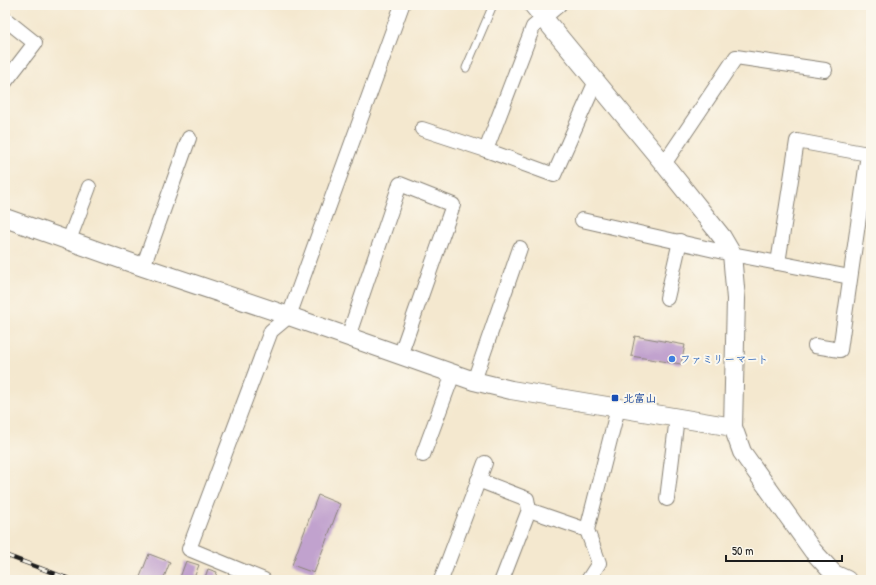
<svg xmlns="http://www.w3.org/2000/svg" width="876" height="585" viewBox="0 0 876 585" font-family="'Patrick Hand','Klee One',sans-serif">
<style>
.building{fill:#c1a2ce}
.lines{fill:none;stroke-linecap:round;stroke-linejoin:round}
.service-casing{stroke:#888276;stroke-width:9}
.minor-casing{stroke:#888276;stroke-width:16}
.tertiary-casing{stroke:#888276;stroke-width:20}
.service{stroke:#fff;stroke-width:7}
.minor{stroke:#fff;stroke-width:14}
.tertiary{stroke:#fff;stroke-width:18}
.rail-casing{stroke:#1c1c1c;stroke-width:4.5}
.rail{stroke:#fbf7ec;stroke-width:3;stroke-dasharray:9;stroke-linecap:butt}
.shop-dot{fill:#3f7fe0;stroke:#fbf7ec;stroke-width:1.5}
.transit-dot{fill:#1a4fb4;stroke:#fbf7ec;stroke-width:1.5}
.labels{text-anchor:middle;stroke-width:4;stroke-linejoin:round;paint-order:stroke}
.shop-label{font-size:11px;font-weight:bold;fill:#366cbe;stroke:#fbf7ec;text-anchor:start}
.transit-label{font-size:11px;font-weight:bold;fill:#164399;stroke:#fbf7ec;text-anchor:start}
</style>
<rect width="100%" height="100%" fill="#fbf7ec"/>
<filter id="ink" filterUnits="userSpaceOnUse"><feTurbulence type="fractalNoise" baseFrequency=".025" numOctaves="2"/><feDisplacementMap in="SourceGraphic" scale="8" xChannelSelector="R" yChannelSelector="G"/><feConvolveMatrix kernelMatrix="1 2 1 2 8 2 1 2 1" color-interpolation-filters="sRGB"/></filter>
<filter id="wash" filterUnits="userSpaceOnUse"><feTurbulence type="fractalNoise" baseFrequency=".012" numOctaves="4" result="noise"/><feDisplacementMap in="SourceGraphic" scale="16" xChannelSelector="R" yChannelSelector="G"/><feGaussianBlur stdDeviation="0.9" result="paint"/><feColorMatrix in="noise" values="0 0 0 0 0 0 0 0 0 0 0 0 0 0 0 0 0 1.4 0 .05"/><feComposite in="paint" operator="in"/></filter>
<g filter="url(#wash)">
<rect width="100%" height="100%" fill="#f4e8cf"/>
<g id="blocks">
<g class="building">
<path d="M635,336L685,345L681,364L631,356Z"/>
<path d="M318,495L340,504L314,573L292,565Z"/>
<path d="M149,554L170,562L163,580H147L140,577Z"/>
<path d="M186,561L199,565L195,575L200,577L199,580H179Z"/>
<path d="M208,569L217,572L215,579L218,580H204Z"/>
</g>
</g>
</g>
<g filter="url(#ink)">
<use href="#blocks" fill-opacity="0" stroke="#888276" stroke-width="1"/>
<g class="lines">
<g class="service-casing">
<path id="service" d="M466,68L493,5"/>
</g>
<g class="minor-casing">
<g id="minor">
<path d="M5,19L35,43L5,82"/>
<path d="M422,129L486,150L554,175L596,81"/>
<path d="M486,150L533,27L559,5"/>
<path d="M664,164L736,57L825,70"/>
<path d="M582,220L732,254L850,277"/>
<path d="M69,240L89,187"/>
<path d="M778,263L797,141L868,154L840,350L815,346"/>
<path d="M143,267L189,138"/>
<path d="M667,298L680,241"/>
<path d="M348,337L400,184L453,205L400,356"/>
<path d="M474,381L520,248"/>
<path d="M423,455L453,374"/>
<path d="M478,480L527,499L529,510L587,530"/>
<path d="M667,499L677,417"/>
<path d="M264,580L189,549L271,331L289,316L402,5"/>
<path d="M441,580L485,463"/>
<path d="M502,580L529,510"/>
<path d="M588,580L599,563L587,530L618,408"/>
</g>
</g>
<g class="tertiary-casing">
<g id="tertiary">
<path d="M533,5L664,164L722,237L732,254L736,299L733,427L742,452L813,551L834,574L847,580"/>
<path d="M5,218L143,267L289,316L474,381L511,390L733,427"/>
</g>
</g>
<use href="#service" class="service"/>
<use href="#minor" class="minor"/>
<use href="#tertiary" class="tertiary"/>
<g class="rail-casing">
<path id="rail" d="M5,555L72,580"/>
</g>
<use href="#rail" class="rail"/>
</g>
</g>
<circle class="shop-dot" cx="672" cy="359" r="4"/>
<rect class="transit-dot" x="611" y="394" width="8" height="8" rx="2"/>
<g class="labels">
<g class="shop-label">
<text x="680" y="363">ファミリーマート</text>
</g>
<g class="transit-label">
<text x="623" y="402">北富山</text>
</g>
</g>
<rect width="876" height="585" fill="none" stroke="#fbf7ec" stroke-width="20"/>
<path d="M726 555v6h116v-6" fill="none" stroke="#1c1c1c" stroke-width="2"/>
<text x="732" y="555" font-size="12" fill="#1c1c1c" stroke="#fbf7ec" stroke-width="3" paint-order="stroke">50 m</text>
</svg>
